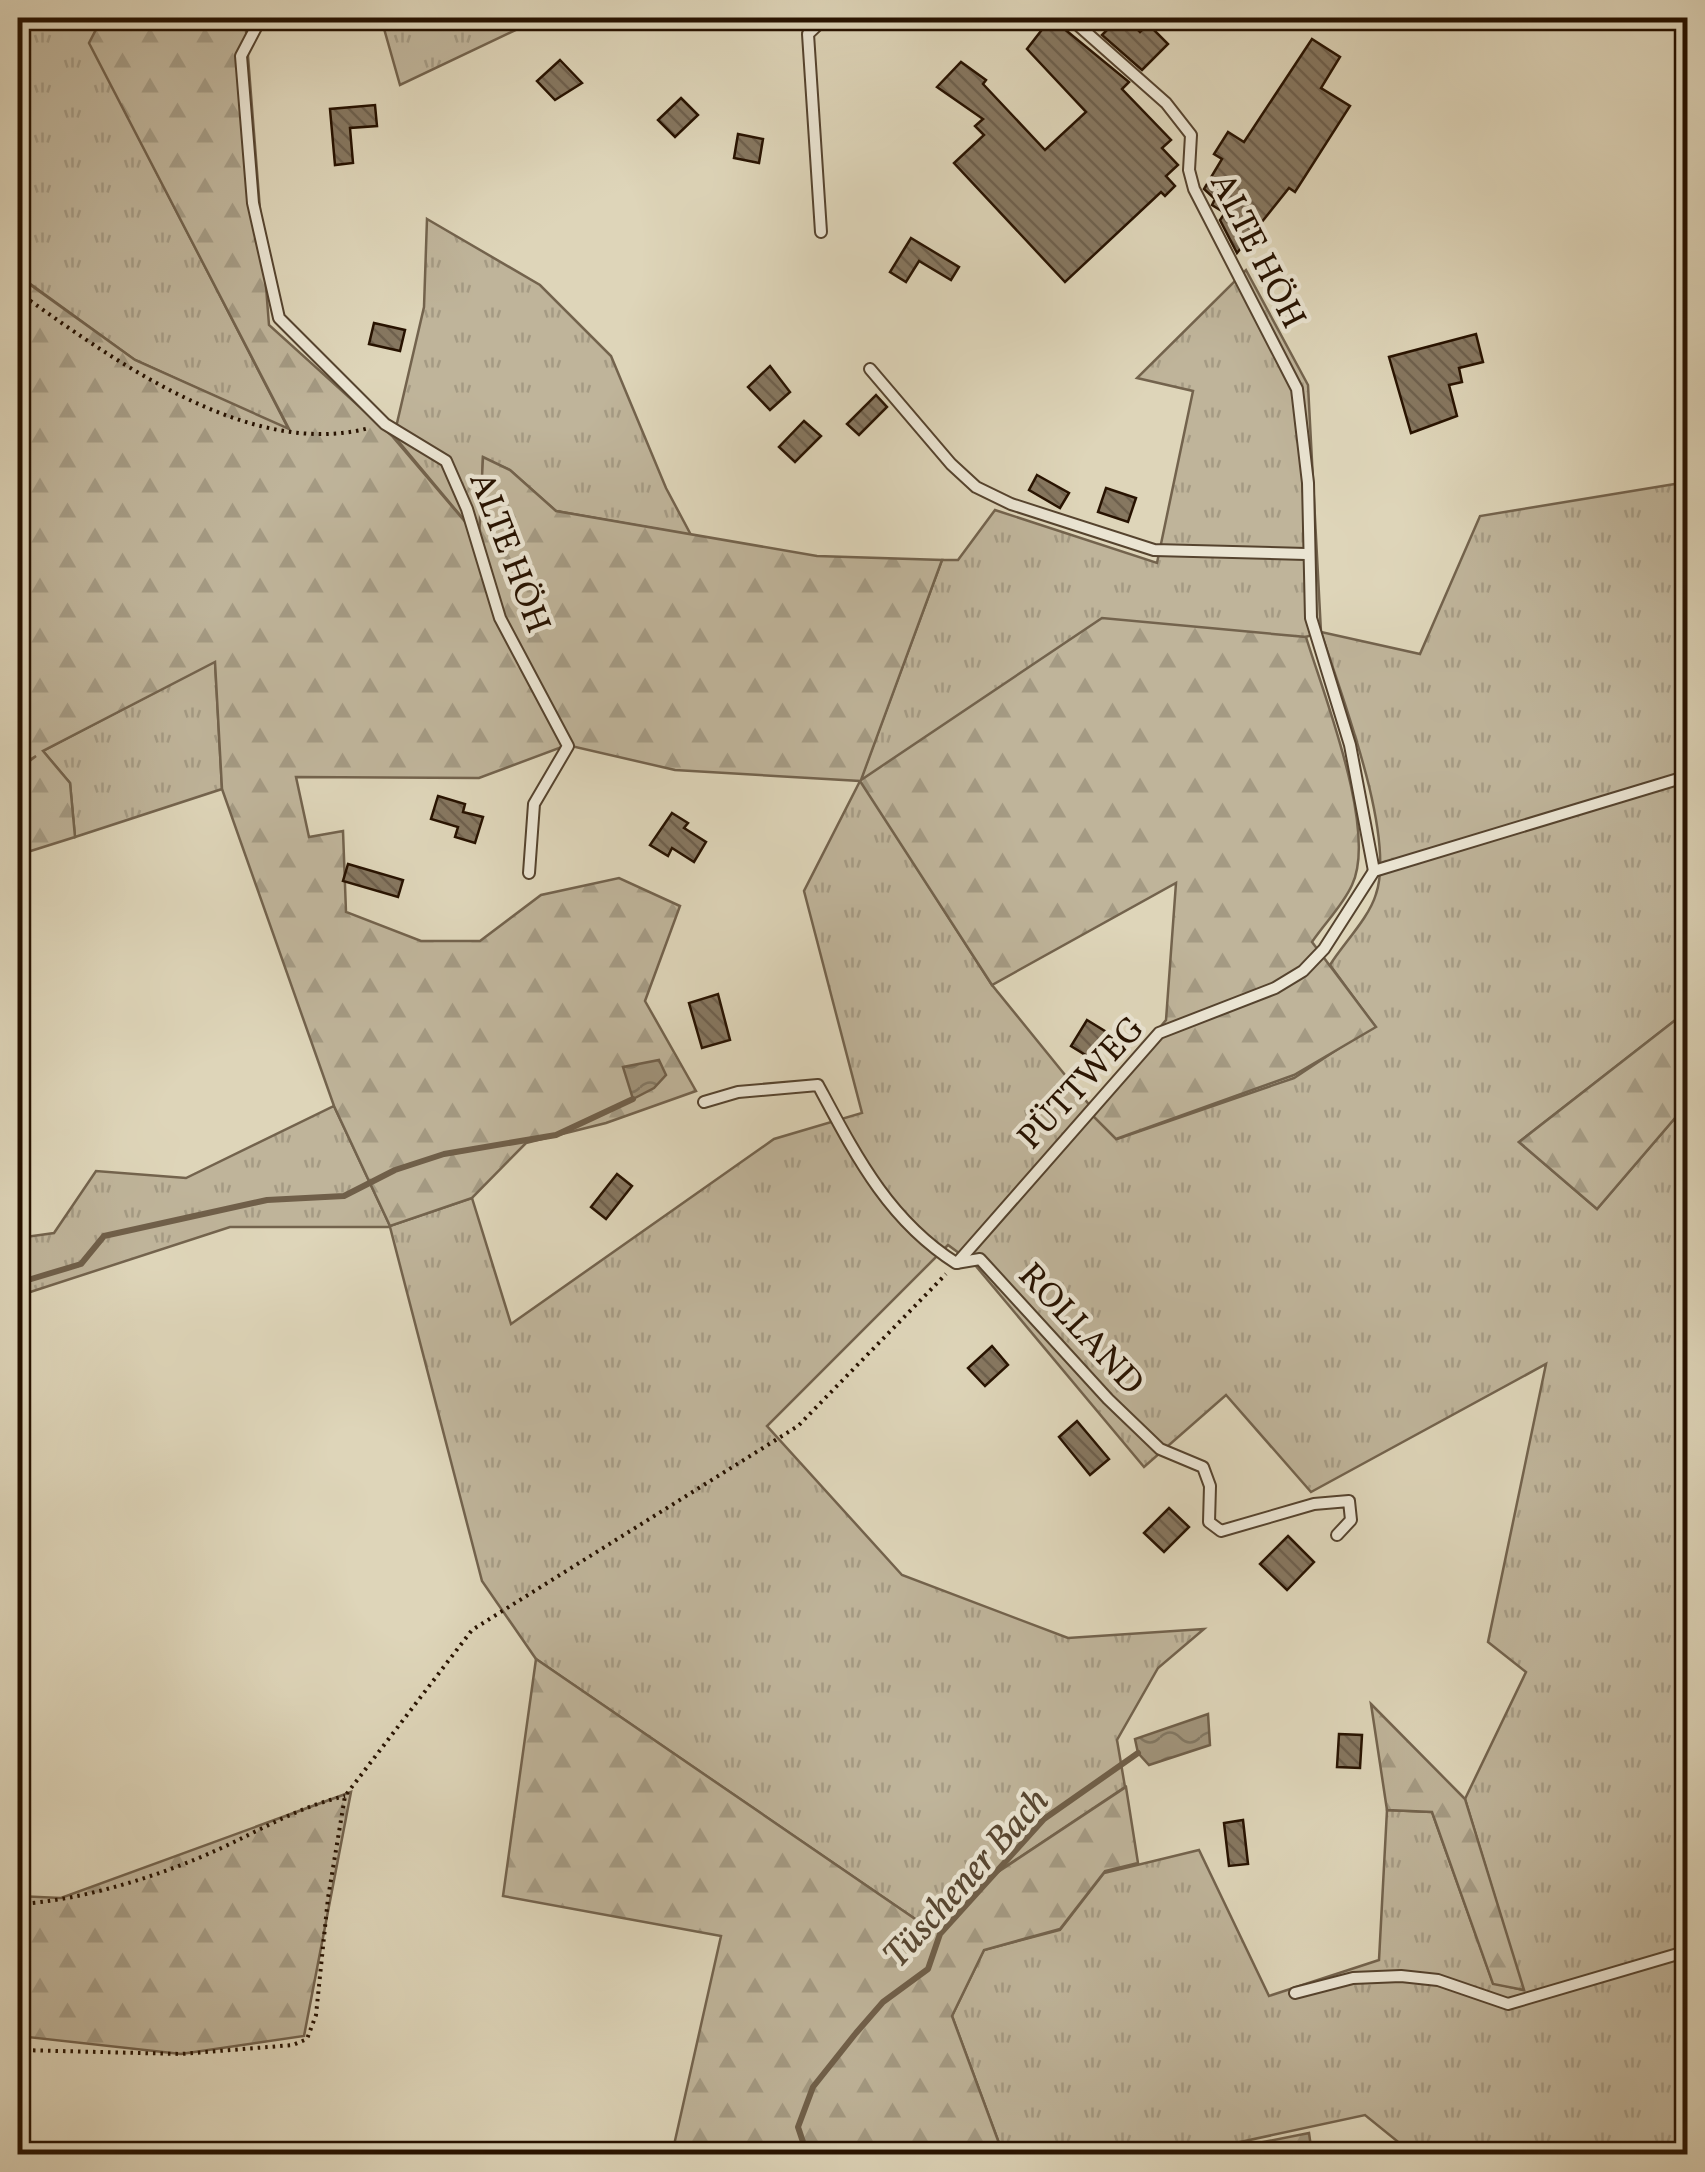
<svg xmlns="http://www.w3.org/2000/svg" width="1705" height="2172" viewBox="0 0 1705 2172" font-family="Vollkorn,serif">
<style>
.grass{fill:url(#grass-tufts);stroke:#73634d;stroke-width:2.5;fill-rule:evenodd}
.forest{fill:url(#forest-firs);stroke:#73634d;stroke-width:2.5}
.water{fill:url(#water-waves);stroke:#705f49;stroke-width:2.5}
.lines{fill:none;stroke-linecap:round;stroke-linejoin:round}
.stream{stroke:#705f49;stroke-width:6}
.building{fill:url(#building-back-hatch);stroke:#271200;stroke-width:2.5}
.lane-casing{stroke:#55432e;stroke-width:14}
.path{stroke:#271200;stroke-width:4;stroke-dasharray:2.5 5;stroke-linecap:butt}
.lane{stroke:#eae4d2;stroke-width:10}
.labels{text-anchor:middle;stroke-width:9;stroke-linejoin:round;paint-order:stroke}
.street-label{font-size:35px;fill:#271200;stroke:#eae4d2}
.water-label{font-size:38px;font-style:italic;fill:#574631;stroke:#eae4d2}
</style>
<defs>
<pattern id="grass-tufts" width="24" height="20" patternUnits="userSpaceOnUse" patternTransform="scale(2.5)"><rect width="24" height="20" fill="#bfb49a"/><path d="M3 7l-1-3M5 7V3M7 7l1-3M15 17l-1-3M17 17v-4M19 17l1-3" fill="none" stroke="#a49a83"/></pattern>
<pattern id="forest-firs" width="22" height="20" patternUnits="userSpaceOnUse" patternTransform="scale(2.5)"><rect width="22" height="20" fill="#bfb49a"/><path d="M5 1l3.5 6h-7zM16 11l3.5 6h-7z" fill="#a49a83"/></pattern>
<pattern id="water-waves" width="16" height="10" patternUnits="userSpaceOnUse" patternTransform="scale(2.5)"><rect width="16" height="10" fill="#a0937a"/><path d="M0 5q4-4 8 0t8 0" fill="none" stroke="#827762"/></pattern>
<pattern id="building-back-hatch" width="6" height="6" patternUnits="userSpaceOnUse" patternTransform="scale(2.5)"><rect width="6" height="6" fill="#867760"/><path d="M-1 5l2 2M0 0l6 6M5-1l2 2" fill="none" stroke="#6e604d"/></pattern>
</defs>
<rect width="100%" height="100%" fill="#ded5b9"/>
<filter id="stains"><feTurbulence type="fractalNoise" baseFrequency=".002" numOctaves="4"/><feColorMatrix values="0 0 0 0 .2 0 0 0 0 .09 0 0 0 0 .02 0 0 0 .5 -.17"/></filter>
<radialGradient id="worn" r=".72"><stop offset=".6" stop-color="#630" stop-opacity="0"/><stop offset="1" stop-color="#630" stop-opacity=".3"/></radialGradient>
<g class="grass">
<path d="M18,18H102L90,43L289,430L135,360L18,275Z"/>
<path d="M381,18H541L400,85Z"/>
<path d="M427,219L540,285L611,356L666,488L691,535L556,511L510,470L483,458L480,539L394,436L424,307Z"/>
<path d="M1246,270L1308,385L1321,632L1420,654L1480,516L1687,482V1011L1519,1142L1597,1209L1687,1104V2154H1413L1365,2115L1185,2154H1003L952,2016L984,1950L1060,1930L1104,1873L1199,1850L1269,1996L1379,1960L1387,1810L1432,1812L1493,1983L1523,1990L1465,1799L1526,1672L1488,1642L1546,1364L1311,1492L1226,1395L1144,1467L975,1265L948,1245L767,1426L902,1575L1068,1638L1204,1629L1158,1668L1117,1740L1125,1787L921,1923L536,1659L482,1581L390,1227H230L18,1296V1238L54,1233L96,1171L186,1178L334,1106L390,1226L472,1198L511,1324L774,1139L862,1113L804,891L860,781L942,560H958L995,510L1157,563L1193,391L1137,378ZM1321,632C1340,692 1396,835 1376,894C1369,918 1343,944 1330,965L1374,1025L1294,1078L1117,1139L992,985L861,781Z"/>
<path d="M215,661L222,789L75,837L70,783L43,751Z"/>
</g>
<g class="forest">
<path d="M102,18H245L269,325L392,436L479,538L483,457L510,470L556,511L817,556L942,560L861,780L1102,618L1306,637C1323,693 1378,831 1352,885C1343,905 1325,923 1312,942L1376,1027L1294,1075L1116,1139L1089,1112L1166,1020L1176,883L992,985L860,781L675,770L567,745L479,778L296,777L309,837L343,831L346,912L421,941H480L541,895L619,878L680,906L645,1001L696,1091L606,1123L526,1143L472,1198L390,1226L334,1106L222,789L215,662L43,751L70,783L75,837L18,855V770L36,756L18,767V276L135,360L289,429L89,43Z"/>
<path d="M1687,1011V1104L1597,1209L1519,1142Z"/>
<path d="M536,1659L921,1923L1126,1787L1138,1863L1105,1871L1060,1929L984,1950L952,2016L1003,2154H672L721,1936L503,1896Z"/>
<path d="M1371,1704L1465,1799L1524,1990L1493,1984L1432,1812L1387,1810Z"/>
<path d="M351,1792L304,2036L181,2054L18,2036V1896L61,1898Z"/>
<path d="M1309,2133L1312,2154H1202Z"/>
</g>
<g class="water">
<path d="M659,1060L666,1075L654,1088L633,1099L623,1067Z"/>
<path d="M1208,1714L1210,1745L1149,1765L1138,1753L1135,1739Z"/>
</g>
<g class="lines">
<g class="stream">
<path d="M18,1283L81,1264L104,1236L267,1200L344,1196L395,1170L444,1154L556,1135L633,1099"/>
<path d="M807,2154L798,2127L813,2087L856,2033L883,2002L928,1969L940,1934L1044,1819L1138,1753"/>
</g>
</g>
<g class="building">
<path d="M1051,18L1129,82L1122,89L1171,140L1162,148L1178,165L1166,176L1175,186L1165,196L1161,192L1065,282L954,163L984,135L975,126L983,119L937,87L961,62L986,80L983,84L1045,150L1086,112L1027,49Z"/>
<path d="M1094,18H1126L1140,32L1148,24L1168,44L1142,70L1102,35L1107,30Z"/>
<path d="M1312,39L1340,57L1321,88L1350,106L1295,192L1289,188L1237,253L1220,220L1225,213L1212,205L1215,199L1204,189L1222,159L1214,154L1228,132L1244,142Z"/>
<path d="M560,60L582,83L555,100L537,81Z"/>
<path d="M681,98L698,115L675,137L658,120Z"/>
<path d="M375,105L377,126L350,128L353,163L335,165L330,109Z"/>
<path d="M738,134L763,139L759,163L734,158Z"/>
<path d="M911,238L959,267L951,280L919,261L906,282L890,272Z"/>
<path d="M374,323L405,330L400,351L369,344Z"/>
<path d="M1476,334L1483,362L1459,368L1462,382L1449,385L1457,416L1411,433L1389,357Z"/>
<path d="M770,366L790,392L770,410L748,387Z"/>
<path d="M876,395L887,407L859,435L847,424Z"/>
<path d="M804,421L821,436L795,462L779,447Z"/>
<path d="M1037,475L1069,493L1060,508L1029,490Z"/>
<path d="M1106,488L1136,498L1128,522L1098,512Z"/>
<path d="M438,796L465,804L463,812L483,817L475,843L455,837L458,827L431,819Z"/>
<path d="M672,813L688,823L684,828L706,842L694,862L672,848L668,856L650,845Z"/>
<path d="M348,864L403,880L398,897L343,881Z"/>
<path d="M718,994L730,1040L702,1048L689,1003Z"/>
<path d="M1087,1020L1108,1033L1092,1059L1071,1046Z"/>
<path d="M617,1174L632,1186L606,1219L591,1207Z"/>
<path d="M992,1346L1008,1365L985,1386L968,1368Z"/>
<path d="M1077,1421L1109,1459L1090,1475L1059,1437Z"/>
<path d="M1169,1508L1189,1527L1164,1552L1144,1533Z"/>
<path d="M1288,1536L1314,1562L1287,1590L1260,1564Z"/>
<path d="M1339,1734L1362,1735L1360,1768L1337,1767Z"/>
<path d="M1243,1820L1248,1864L1229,1866L1224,1823Z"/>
</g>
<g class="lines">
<g class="lane-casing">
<g id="lane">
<path d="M261,18L241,56L253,203L279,318L385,424L446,461L467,509L500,618L568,746L534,804L529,873"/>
<path d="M1070,18L1166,103L1191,135L1189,170L1194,189L1297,389L1308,483L1311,618L1350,745L1374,871"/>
<path d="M1350,18H1358"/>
<path d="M821,232L808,34L825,18"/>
<path d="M870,369L951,464L976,487L1011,504L1154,550L1306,554"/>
<path d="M704,1102L738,1092L818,1085C855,1154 888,1220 956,1263L980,1259L1108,1399L1160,1449L1203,1467L1210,1486L1209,1522L1221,1531L1314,1504L1349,1501L1351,1520L1337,1535"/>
<path d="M957,1263L1159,1033L1275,988L1303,971L1324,949L1374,871L1688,776"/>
<path d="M1295,1993L1353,1978L1401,1976L1438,1980L1508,2004L1688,1951"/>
</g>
</g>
<g class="path">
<path d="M1682,18L1688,25"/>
<path d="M18,292C112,359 249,460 369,428"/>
<path d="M18,1904C80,1901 160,1876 217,1850C261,1830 298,1807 345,1796"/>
<path d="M18,2050L181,2054L293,2045L307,2039L316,2015L328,1898L345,1796L472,1630L798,1426L946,1274"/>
</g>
<use href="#lane" class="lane"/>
</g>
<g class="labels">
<g class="street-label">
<text transform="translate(1259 250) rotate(63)" y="12">ALTE HÖH</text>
<text transform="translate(511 552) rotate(69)" y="12">ALTE HÖH</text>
<text transform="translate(1080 1082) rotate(-47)" y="12">PÜTTWEG</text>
<text transform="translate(1082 1328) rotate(47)" y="12">ROLLAND</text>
</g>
<g class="water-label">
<text transform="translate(965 1877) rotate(-48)" y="13">Tüschener Bach</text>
</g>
</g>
<rect width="1705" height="2172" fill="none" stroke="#ded5b9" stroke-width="60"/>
<rect x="20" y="20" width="1665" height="2132" fill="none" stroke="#271200" stroke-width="5"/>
<rect x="30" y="30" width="1645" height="2112" fill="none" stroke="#271200" stroke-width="2.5"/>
<rect width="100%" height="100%" filter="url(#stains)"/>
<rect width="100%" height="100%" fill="url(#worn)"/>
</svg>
